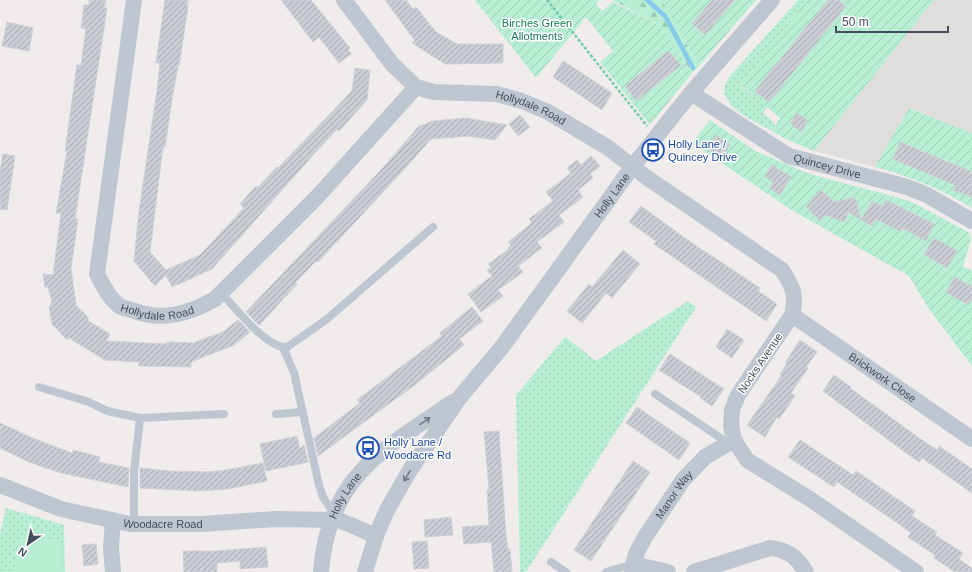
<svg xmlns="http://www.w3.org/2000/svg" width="972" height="572" viewBox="0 0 972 572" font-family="Helvetica,sans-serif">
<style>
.education{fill:#e0dddd}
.grass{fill:url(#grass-dots)}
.forest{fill:url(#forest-firs)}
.garden{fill:url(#garden-furrows)}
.pitch{fill:#b8eed4}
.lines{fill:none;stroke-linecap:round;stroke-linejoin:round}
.stream{stroke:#85c9eb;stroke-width:4.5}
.building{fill:url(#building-hatch);stroke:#cfd1d8}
.path{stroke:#71cbaa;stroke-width:2.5;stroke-dasharray:3 2;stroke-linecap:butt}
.lane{stroke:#bec6d1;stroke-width:8}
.street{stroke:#bec6d1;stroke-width:16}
.oneway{stroke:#6f7783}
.labels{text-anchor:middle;stroke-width:3;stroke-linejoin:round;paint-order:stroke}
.park-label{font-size:11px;fill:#167954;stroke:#fff}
.street-label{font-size:11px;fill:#444c59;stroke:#fff}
.transit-label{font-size:11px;fill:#164399;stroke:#fff;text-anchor:start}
</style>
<defs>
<pattern id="grass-dots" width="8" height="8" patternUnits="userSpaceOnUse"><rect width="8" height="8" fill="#b8eed4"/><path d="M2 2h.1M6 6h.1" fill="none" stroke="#9fceb8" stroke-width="1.8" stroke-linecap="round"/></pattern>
<pattern id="forest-firs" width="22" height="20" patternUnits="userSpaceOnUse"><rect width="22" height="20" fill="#b8eed4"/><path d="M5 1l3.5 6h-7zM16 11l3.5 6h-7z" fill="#9fceb8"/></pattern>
<pattern id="garden-furrows" width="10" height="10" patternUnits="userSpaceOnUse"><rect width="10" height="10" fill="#b8eed4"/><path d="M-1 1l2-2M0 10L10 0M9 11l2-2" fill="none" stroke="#9fceb8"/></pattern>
<pattern id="building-hatch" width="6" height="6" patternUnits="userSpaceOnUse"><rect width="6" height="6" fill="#cbcdd4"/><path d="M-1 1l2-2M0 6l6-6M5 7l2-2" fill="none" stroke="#a6a9af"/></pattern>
</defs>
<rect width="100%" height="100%" fill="#efeceb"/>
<path class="education" d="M934,0H972V133L910,108L875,167L814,151Z"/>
<g class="grass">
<path d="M798,0H807L741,86L767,107L763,113L775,124L772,131C753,120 709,103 730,76Z"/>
<path d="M688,301L696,307L526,572H520L516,395L565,337L596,361Z"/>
<path d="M6,508L64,525L65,572H0V535Z"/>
</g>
<path class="forest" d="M612,0H662L699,66L692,73L660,25Z"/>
<g class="garden">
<path d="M475,0H599L596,4L602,11L613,2L660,25L692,73L650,125L600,62L613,51L586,17L536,78Z"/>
<path d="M662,0H756L699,66Z"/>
<path d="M807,0H934L814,151L788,140L772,131L780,118L741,85Z"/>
<path d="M909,108L972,133V208C941,189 910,176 875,167Z"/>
<path d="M710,120L755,151L810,174L910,201L968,232L971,238L963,267L972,270V366L929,309L909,276L793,211L692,143Z"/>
</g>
<path class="pitch" d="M20,534L62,542V572H13Z"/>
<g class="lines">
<path class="stream" d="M647,0L665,16L693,68"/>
</g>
<g class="building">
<path d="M89,0H106L104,8H107L75,219H78L71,269L76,305L89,318L87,320L110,334L106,341L167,344V342L193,343L223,332L238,320L250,332L234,345L191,362V367L139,366V362L105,360L69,338L67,340L52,324L49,308L52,302L48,287H45L43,274L53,275L61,213H56L67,151H65L77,65H81L86,29L81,28L84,5H89Z"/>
<path d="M165,0H188L187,7H188L179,66H178L173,93L165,147H163L150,252L166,270L200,255L244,208L240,204L256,186L257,188L277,167L278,168L352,91L355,68L370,70L367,100L339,131L337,129L314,154L212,269L172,287L166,275L155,286L134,261L139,211L157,91L160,63H156Z"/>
<path d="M281,0H311L350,48L348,49L351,54L339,63L319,37L313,42Z"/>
<path d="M385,0H406L413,9L416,7L436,32L457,44H503V63L445,64L412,43L415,41Z"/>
<path d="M712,0H735L705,35L692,24Z"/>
<path d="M828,0H838L846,6L769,102L755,91Z"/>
<path d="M7,22L33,28L29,51L2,46Z"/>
<path d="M668,51L681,65L636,101L625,86Z"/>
<path d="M563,61L612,93L602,110L553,77Z"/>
<path d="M797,113L808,121L801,132L790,123Z"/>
<path d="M520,115L530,127L518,136L509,124Z"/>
<path d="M466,118L507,125L495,140L469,136L431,139L409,164L318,262L316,261L295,283L297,284L262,322L259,325L246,312L381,170L418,127L433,121Z"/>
<path d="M716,135L730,145L721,159L707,149Z"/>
<path d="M900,142L972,172V197L953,190L955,185L893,159Z"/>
<path d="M3,154L15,156L7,210L0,209V171Z"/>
<path d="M591,156L600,166L590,174L593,178L578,190L583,197L559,215L564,222L537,242L542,248L518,266L523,272L498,290L503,296L481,312L468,294L492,276L487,270L491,267L488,264L509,249L508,248L511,245L508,242L532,223L529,219L553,201L546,192L571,173L567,168L577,160L581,165Z"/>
<path d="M772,165L791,177L780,195L769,188L773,182L765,177Z"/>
<path d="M821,190L834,202L855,197L861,220L872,201L882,206L886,200L934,224L926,241L903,228L901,232L876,219L872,226L848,212L845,222L825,215L820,221L806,207Z"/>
<path d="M641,206L689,241L760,288L758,291L777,304L766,321L654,244L656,241L629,222Z"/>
<path d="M934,238L957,251L947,268L924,254Z"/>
<path d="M623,250L640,264L612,298L606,293L582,323L567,311L589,284L592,287Z"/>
<path d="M955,277L972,287V299L968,305L946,292Z"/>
<path d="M472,307L483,321L459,339L464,345L416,384L318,456L314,438L360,403L357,400L442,336L440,333Z"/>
<path d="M727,329L744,340L732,358L716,347Z"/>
<path d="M800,340L817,352L806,367L808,368L791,393L795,396L779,419L777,417L765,437L747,425L782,375L780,374L787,364L785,363Z"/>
<path d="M670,354L724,389L712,406L700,398L701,397L659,370Z"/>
<path d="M834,375L851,387L850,388L922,440L937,450L939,446L972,469V493L922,458L919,462L902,450L823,391Z"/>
<path d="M637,407L690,443L679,460L626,423Z"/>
<path d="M0,423L35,439L72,453L73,450L100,457L98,462L129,468L128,487L61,473L29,462L4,450L0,448Z"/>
<path d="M499,431L506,534L508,550L510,549L512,572H494L491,542L464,544L462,527L489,525L487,490H489L484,432Z"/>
<path d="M297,436L300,449L304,445L308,462L266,471L260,444Z"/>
<path d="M800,440L853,475L856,471L915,511L912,516L937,532L935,535L963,553L959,559L972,568V572H955L934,558L935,555L908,537L911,533L896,522L837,482L834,487L788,457Z"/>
<path d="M633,461L650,472L591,561L574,550Z"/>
<path d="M263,463L267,481L228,489L198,491L140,488V468L169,471L208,472L226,470Z"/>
<path d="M451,517L453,535L425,537L424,520Z"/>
<path d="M427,541L429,568L414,569L412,542Z"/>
<path d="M96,544L98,564L84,566L82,545Z"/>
<path d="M266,547L268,567L240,569V561L217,563V572H184L183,551H216Z"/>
</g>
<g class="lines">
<path class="path" d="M547,0L647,126"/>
<g class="lane">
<path d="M221,293C237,309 263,345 286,348L327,319L433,227"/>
<path d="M283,347L294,373L319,485L323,497L334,514"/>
<path d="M39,387L89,402L107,411L140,418L224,414"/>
<path d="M655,394L728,443"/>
<path d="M276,414L302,412"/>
<path d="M134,524V472L140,418"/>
<path d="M551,562L566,572"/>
<path d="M606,572L633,564"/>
</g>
<g class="street">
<path id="s1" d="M134,0L97,274C103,285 108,297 118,305C121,308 128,309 132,310C162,322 188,314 215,299L317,197L416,87L392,64L344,0"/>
<path id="s2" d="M416,87L434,92L497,94L522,101L548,112L607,147L646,177L782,270C793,287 797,295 792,315L738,395L732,410L731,426L734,440L747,460L810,499L916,572"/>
<path id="s3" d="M691,93L789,156L907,187L927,195L972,221"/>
<path id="s4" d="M792,315L972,439"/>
<path id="s5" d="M0,485L61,509L130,524H201L276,519L339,520L376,536"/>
<path d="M633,564L668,572"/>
<path d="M113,572L111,548L113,521"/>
<path id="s6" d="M321,572C328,477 382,450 453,402"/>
<path id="s7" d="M365,572L376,536L387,510L410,470L460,397L502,347L633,166L691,93L772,0"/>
<path id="s8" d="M632,572L636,554L645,537L683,480L705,457L734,440"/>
<path d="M694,572L770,548C788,550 797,557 806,572"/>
</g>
</g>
<defs><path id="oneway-shaft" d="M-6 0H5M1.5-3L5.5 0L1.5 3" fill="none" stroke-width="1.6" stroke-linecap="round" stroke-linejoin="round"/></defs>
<g class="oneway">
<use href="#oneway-shaft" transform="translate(425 421) rotate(-35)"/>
<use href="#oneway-shaft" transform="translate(407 476) rotate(120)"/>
</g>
<defs>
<g id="bus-ring" transform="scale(1.15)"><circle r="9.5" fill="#fff" stroke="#1a4fb4" stroke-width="1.5"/><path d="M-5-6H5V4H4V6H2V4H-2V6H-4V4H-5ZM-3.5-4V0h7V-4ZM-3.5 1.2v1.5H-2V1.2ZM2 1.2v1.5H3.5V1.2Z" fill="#1a4fb4"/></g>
</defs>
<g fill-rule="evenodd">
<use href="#bus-ring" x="653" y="150"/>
<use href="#bus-ring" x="368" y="448"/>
</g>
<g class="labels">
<g class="park-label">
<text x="537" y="27">Birches Green<tspan x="537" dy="13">Allotments</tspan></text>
</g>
<g class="street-label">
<text dy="4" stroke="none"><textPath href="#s2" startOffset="118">Hollydale Road</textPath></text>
<text dy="4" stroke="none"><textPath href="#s3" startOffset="156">Quincey Drive</textPath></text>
<text dy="4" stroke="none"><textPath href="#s7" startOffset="453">Holly Lane</textPath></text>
<text dy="4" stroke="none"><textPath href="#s1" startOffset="355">Hollydale Road</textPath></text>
<text transform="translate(760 363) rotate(-56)" y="4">Nocks Avenue</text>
<text dy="4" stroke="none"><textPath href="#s4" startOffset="110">Brickwork Close</textPath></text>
<text dy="4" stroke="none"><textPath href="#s8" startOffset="89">Manor Way</textPath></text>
<text dy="4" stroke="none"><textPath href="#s6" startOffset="81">Holly Lane</textPath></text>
<text dy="4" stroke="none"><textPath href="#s5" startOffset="169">Woodacre Road</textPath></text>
</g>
<g class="transit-label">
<text x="668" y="148">Holly Lane /<tspan x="668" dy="13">Quincey Drive</tspan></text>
<text x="384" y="446">Holly Lane /<tspan x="384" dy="13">Woodacre Rd</tspan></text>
</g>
</g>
<g transform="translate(28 544) rotate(214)" stroke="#ffffff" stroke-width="3" paint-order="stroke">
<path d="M0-3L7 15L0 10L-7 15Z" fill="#444c59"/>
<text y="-6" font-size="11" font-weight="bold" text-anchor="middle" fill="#444c59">N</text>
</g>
<path d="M836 26v6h112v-6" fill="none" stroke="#444c59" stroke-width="2"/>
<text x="842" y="26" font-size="12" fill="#444c59" stroke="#ffffff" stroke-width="3" paint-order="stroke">50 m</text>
</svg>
